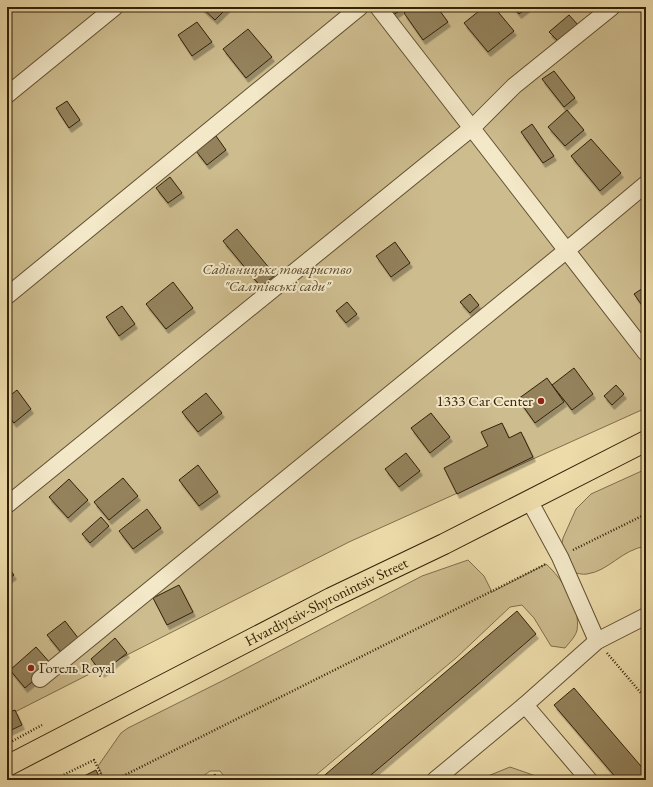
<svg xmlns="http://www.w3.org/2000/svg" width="653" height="787" viewBox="0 0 653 787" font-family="'EB Garamond',serif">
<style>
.green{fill:#cdbc8e;stroke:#806e4b}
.building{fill:#93825c;stroke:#322108;filter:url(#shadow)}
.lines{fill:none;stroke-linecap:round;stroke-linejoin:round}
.minor-casing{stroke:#615030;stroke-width:18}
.major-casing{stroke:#322108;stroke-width:22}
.path{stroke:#322108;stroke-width:2.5;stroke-dasharray:1 2;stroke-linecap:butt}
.minor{stroke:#f3e8c8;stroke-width:16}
.major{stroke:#eddcaa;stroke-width:20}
.poi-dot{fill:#8f2418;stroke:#f3e8c8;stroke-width:1.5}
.labels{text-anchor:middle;stroke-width:4;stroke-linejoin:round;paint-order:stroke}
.park-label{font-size:15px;font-style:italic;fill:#59482a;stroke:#f3e8c8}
.poi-label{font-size:15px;fill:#322108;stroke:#f3e8c8;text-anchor:end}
.street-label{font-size:15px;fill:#322108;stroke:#f3e8c8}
</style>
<defs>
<filter id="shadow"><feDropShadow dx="2.5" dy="4.5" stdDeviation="0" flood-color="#0004"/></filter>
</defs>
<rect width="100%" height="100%" fill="#eddcaa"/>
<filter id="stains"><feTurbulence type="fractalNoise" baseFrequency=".005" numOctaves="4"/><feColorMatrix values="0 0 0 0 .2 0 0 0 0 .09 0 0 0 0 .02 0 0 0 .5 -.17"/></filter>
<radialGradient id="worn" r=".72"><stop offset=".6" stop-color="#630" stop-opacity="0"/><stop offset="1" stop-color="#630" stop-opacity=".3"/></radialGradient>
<g class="green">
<path d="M7,7H646V408L349,542L7,716Z"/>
<path d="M646,469V546C621,550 609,571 587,574C583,575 576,573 572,572L561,548L563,538L576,509L591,494Z"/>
<path d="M468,560L484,576L492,592L546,564C562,578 581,608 577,630C576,636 569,643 565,648L551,646L534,618L522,605L510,607L456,658L310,780H227L220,771H210L198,780H104L98,766L121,733L128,728L226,679L422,576Z"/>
<path d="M510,767L533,775L540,780H478Z"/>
</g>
<g class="building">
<path d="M201,7H228L215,20Z"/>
<path d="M388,7H400L401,10L393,15Z"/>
<path d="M412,7H437L448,22L423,40L404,13Z"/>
<path d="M484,7H494L514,31L488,52L464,23Z"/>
<path d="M513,7H528L519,14Z"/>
<path d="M569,15L579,26L560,43L549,32Z"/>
<path d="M197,22L212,42L192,56L178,35Z"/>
<path d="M248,29L272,57L246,78L223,49Z"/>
<path d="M554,71L575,98L564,107L542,79Z"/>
<path d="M67,101L80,120L69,128L56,108Z"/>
<path d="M567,110L584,130L565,146L548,127Z"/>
<path d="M532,124L554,156L543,163L521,132Z"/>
<path d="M216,136L226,150L207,165L196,151Z"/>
<path d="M591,139L621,173L600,191L571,156Z"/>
<path d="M170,177L182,193L168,203L156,188Z"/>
<path d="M237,229L275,275L261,287L223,241Z"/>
<path d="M395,242L410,263L391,277L376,256Z"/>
<path d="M173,282L193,308L166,329L146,304Z"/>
<path d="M646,286V311L634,294Z"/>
<path d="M470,294L479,305L470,313L460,302Z"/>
<path d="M347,302L357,314L346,323L336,311Z"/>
<path d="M122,306L135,324L119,336L106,317Z"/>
<path d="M574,368L593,394L572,410L552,385Z"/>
<path d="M547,378L564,402L535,423L518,399Z"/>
<path d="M616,385L624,394L612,405L604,396Z"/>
<path d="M17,390L31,409L14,423L7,414V398Z"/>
<path d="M206,393L222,413L198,432L182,412Z"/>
<path d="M431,413L450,437L430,453L411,428Z"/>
<path d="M502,423L509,438L521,432L533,457L457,494L444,468L488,446L481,432Z"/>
<path d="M406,453L420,471L399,487L385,469Z"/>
<path d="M198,465L218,492L199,506L179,480Z"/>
<path d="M123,478L138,496L109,520L94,502Z"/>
<path d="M69,479L88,500L68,518L49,497Z"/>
<path d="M147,509L161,528L133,549L119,531Z"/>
<path d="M101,517L109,526L90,543L82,534Z"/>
<path d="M7,566L14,575L7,580Z"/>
<path d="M179,585L193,612L167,625L153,598Z"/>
<path d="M517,611L536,634L476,686L365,780H319Z"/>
<path d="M65,621L82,643L65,657L47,635Z"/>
<path d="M115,638L127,653L102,673L91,659Z"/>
<path d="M36,647L52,665L25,688L10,670Z"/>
<path d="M574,688L646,772V780H618L554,705Z"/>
<path d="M15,710L22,725L7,732V713Z"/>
<path d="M96,770L101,780H76Z"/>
<path d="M215,774L220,780H208Z"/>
<path d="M70,776L72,780H63Z"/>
</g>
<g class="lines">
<g class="minor-casing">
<g id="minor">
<path d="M378,7L646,353"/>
<path d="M7,95L115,7"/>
<path d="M7,296L360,7"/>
<path d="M529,500L560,557L597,641"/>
<path d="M7,505L473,127L514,86L612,7"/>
<path d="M40,679L567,250L646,184"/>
<path d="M525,705L589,780"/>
<path d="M435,780L525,705L597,641L646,616"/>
</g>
</g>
<g class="major-casing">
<g id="major">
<path id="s1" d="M7,766L331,598L444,544L646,441"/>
</g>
</g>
<g class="path">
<path d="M573,550L646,514"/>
<path d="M607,653L646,699"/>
<path d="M7,744L42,725"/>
<path d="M53,780L94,760L104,780"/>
<path d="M115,780L546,564"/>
</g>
<use href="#minor" class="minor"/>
<use href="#major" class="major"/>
</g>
<g class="poi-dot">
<circle cx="541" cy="401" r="4"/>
<circle cx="31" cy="668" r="4"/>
</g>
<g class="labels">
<g class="park-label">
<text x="277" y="274">Садівницьке товариство<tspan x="277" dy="17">"Салтівські сади"</tspan></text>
</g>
<g class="poi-label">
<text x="533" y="406">1333 Car Center</text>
<text x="39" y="673" text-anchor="start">Готель Royal</text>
</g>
<g class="street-label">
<text dy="5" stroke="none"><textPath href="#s1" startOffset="359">Hvardiytsiv-Shyronintsiv Street</textPath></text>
</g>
</g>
<rect width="653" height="787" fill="none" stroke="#eddcaa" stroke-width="24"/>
<rect x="8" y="8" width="637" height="771" fill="none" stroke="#322108" stroke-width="2"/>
<rect x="12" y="12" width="629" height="763" fill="none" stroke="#322108"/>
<rect width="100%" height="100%" filter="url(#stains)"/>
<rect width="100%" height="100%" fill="url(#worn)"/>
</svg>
